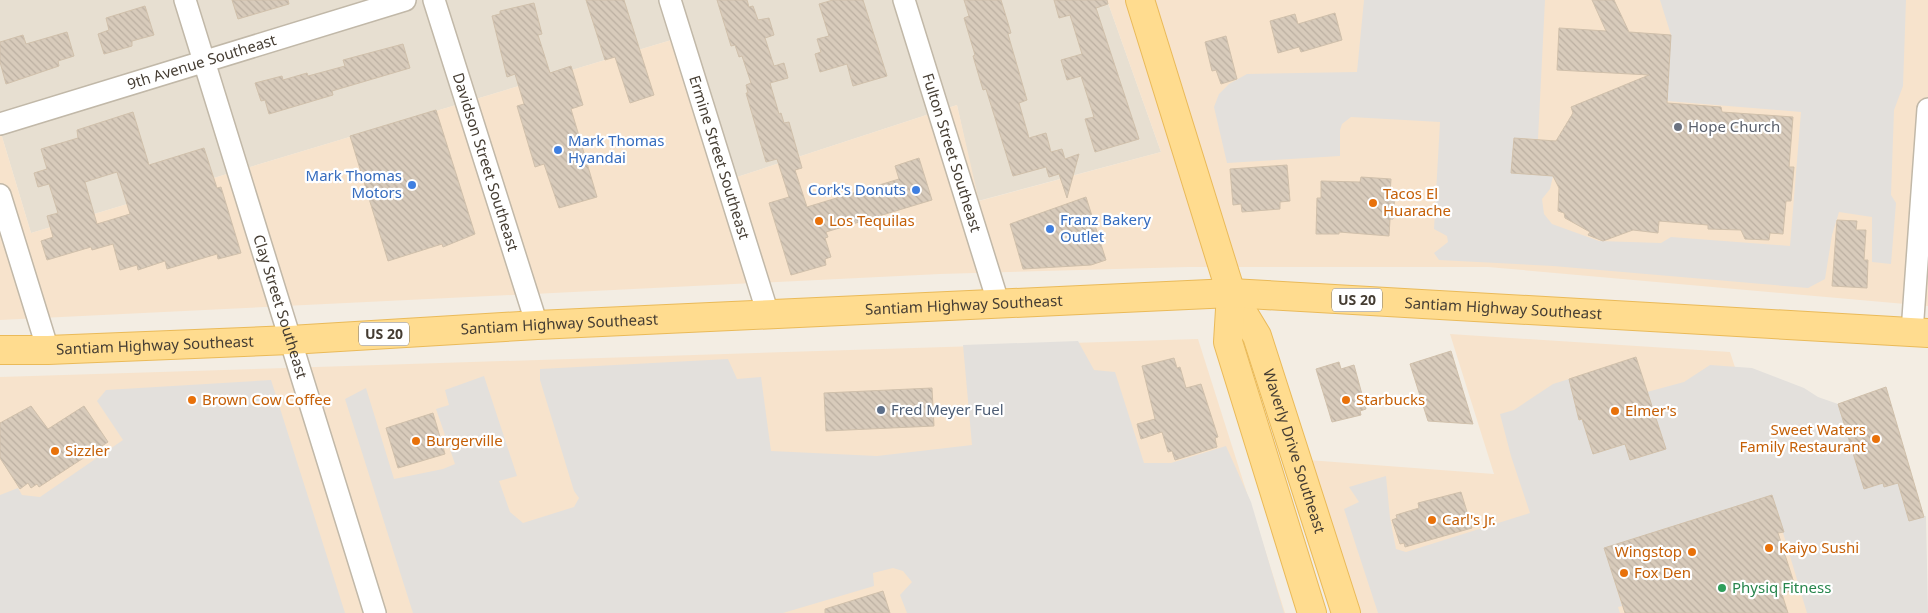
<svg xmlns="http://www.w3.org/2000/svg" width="1928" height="613" viewBox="0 0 1928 613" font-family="'Noto Sans',sans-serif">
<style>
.residential{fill:#e7dfd1}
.commercial{fill:#f7e3cc}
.parking{fill:#e3e0dc}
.building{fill:url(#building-back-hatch);stroke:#d0c0ab;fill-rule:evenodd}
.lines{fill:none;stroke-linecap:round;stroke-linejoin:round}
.minor-casing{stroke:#c1b8a8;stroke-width:24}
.major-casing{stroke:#eaba59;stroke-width:30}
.minor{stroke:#fff;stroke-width:21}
.major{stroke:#ffdc8f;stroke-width:28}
.worship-dot{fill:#6b7280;stroke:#fff;stroke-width:2}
.shop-dot{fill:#3f7fe0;stroke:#fff;stroke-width:2}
.food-dot{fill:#e8710a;stroke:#fff;stroke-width:2}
.service-dot{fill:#5c6f8a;stroke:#fff;stroke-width:2}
.leisure-dot{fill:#2e9e5b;stroke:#fff;stroke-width:2}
.labels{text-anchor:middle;stroke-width:4.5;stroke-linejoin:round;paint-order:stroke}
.shield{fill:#fff;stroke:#7d7770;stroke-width:1}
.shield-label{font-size:14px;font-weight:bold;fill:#453d33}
.street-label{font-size:15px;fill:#453d33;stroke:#fff}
.worship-label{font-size:15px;fill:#5b616d;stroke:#fff;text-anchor:start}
.shop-label{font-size:15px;fill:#366cbe;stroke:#fff;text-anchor:start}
.food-label{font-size:15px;fill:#c56008;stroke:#fff;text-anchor:start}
.service-label{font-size:15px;fill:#4e5e75;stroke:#fff;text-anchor:start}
.leisure-label{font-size:15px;fill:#27864d;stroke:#fff;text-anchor:start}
</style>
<defs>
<pattern id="building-back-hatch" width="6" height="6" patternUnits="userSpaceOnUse" patternTransform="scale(1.25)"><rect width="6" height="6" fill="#d8cbbb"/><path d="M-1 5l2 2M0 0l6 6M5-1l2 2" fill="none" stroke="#bbafa1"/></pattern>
</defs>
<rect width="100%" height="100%" fill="#f3ede3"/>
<path class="residential" d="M0,0H1107L1161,152L978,201L957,105L737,177L688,35L31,233L0,130Z"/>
<g class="commercial">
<path d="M1107,0H1928V306L1488,267H1188L940,274L0,320V130L31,233L688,35L737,177L957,105L979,201L1161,152Z"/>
<path d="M1450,334L1730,352L1815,613H1356L1308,460L1494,474Z"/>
<path d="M1198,339L1285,613H0V377Z"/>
</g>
<g class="parking">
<path d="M1364,0H1545L1538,139L1514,138L1511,172L1553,176L1550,189L1542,199L1544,214L1552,224L1599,241L1661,243L1671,237L1790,246L1801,112L1667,101L1671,35L1660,0H1906L1903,86L1894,110L1891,195L1896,203L1891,264L1872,262V217L1839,212L1832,235L1825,279L1808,288L1553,266L1439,260L1434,253L1448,242L1447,236L1434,229L1440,122L1351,117L1342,124L1340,130V156L1227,163L1214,107L1219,94L1229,84L1247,74L1357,72Z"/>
<path d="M1078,341L1094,370L1115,372L1144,463H1171L1226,446L1251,502L1284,613H907L900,595L912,582L903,571L893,568L873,573L874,586L783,613H413L345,399L366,388L394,479L443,469L455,464L436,409L449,405L445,390L484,376L517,476L499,481L510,512L523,523L574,507L579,498L574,491L540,380V369L728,359L737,379L761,377L771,451L877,456L972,445L963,345Z"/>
<path d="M1710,365L1752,368L1804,388L1818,397L1838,404L1864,489L1883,483H1898L1909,521L1926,516L1928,613H1807L1772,496L1605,548L1622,606L1618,607L1620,613H1378L1344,509L1359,502L1349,487L1386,476L1390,518L1396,549L1406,552L1530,513L1511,456L1500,414L1514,410L1553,384L1569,379L1579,420L1582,419L1593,454L1625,444L1631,460L1665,449L1647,392L1684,382Z"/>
<path d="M271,380L345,613H0V495L18,488L22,495L40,497L123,440L97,401L106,390Z"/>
</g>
<g class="building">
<path d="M232,0H288L289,4L238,19Z"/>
<path d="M586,0H624L654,95L630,103L615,57L605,60Z"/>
<path d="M717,0H747L749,7L753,6L758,20L769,18L774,35L765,38L774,66L784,63L788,78L770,83L779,114L781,113L784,123L789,122L802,168L795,170L807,207L899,179L895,166L919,158L932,200L826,232L828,237L825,238L831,257L825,259L826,265L791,275L769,203L789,197L777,159L766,162L746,93H748L746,85L751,83L742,56L739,57L735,45L731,46Z"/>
<path d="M833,0H863L887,76L853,86L847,64L820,72L815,54L821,52L817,39L829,36L819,4Z"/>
<path d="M964,0H1001L1011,33L1008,34L1027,100L1019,103L1029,138L1046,133L1051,152L1062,149L1065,159L1079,154L1067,198L1059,174L1049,177L1046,167L1013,176L986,89L983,90L973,56L975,55L964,18L969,16Z"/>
<path d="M1054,0H1107L1108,4L1096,8L1139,139L1095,152L1085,119L1094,117L1081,76L1067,80L1061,60L1082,54L1070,15L1059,18Z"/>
<path d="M1592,0H1614L1629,32L1671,35L1667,103L1721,107L1722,112L1793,117L1789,167H1794L1791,201H1786L1783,234L1770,233L1769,240L1745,239L1741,230L1708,229V225L1659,221L1658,233L1633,230L1603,241L1588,235L1590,232L1565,218L1564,213L1558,211L1559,188L1553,176L1511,173L1514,138L1556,141L1573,113L1571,107L1649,75L1557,70L1559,28L1606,31Z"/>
<path d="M534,3L542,34L538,35L550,73L571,66L583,105L571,109L597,197L559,208L544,164L535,167L517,106L524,104L515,74L507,77L492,16L500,14V11Z"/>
<path d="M145,6L154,35L132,41V46L104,54L98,34L109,30L106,18Z"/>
<path d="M1335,13L1342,40L1301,52L1299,47L1278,53L1270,21L1295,14L1298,24Z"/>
<path d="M67,32L74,56L58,61L59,66L6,84L0,62V42L23,35L26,44Z"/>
<path d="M1226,36L1237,79L1221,84L1216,70L1212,71L1205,42Z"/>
<path d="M403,44L410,68L332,91L333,95L269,114L265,100L261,101L255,83L282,76L283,80L307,73L308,76L345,66L343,60Z"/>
<path d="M436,110L475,234L443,247L442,244L388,261L350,136Z"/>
<path d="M133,112L149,165L204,148L217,188L221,187L241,253L218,259L217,254L167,269L165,261L138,270L137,265L120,270L113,244L92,250L91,247L47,260L41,241L53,237L47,216L58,213L49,184L38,187L34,173L47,169L41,149L78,138L77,130ZM117,172L130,214L97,224L85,182Z"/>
<path d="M1287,165L1290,201L1280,202V209L1242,212L1241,204L1233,205L1230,169Z"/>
<path d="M1361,177L1391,179L1390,194H1395L1393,219H1390L1389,236L1339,232V234H1316L1317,198H1321V181L1360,182Z"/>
<path d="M1086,197L1106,260L1091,265L1023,269L1010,224Z"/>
<path d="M1837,220L1857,221L1856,230H1866L1864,260H1868L1867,288L1832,286Z"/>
<path d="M1451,351L1473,424L1428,421L1410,364Z"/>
<path d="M1636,357L1666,449L1630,460L1625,444L1593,454L1582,419L1579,420L1569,379Z"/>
<path d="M1174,358L1177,368L1180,367L1186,388L1201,384L1218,437L1215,438L1217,447L1175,460L1172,451L1168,452L1162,432L1141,439L1137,424L1155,419L1142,366Z"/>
<path d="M1339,362L1341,369L1354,365L1366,409L1360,411L1361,415L1332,422L1316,369Z"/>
<path d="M1886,387L1924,517L1909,521L1898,483L1884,487L1883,483L1864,489L1838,404Z"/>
<path d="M932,388L934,426L826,431L824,393Z"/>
<path d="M31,406L48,429L84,406L108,442L39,487L37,484L31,488L28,483L20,489L0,458V423Z"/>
<path d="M433,413L445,454L398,468L386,428Z"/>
<path d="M1461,492L1472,528L1405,547L1404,543L1400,544L1392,520L1397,518L1396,515L1419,508L1418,503Z"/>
<path d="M1772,495L1784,532L1778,533L1796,589L1782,594L1788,613H1625L1604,548Z"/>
<path d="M883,591L890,613H825V609Z"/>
</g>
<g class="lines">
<g class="minor-casing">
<g id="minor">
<path id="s1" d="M185,0L375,613"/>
<path id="s2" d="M434,0L537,325"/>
<path id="s3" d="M670,0L768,314"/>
<path id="s4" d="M904,0L999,305"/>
<path id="s5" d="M0,124L405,0"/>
<path d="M0,195L48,350"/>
<path d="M1912,332L1928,109"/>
</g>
</g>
<g class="major-casing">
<g id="major">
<path id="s6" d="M1140,0L1231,293L1257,336L1346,613"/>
<path d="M1231,293L1228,342L1312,613"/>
<path id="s7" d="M0,350H48L290,340L537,325L1231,293L1928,333"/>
</g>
</g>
<use href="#minor" class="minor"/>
<use href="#major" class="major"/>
</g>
<circle class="worship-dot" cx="1678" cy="127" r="5"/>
<g class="shop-dot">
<circle cx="558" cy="150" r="5"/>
<circle cx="412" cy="185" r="5"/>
<circle cx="916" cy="190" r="5"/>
<circle cx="1050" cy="229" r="5"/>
</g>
<g class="food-dot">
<circle cx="1373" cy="203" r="5"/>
<circle cx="819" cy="221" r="5"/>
<circle cx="192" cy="400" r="5"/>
<circle cx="1346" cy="400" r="5"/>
<circle cx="1615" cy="411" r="5"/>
<circle cx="1876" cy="439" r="5"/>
<circle cx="416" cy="441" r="5"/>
<circle cx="55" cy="451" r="5"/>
<circle cx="1432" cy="520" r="5"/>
<circle cx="1769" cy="548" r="5"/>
<circle cx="1692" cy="552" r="5"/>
<circle cx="1624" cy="573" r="5"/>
</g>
<circle class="service-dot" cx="881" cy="410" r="5"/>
<circle class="leisure-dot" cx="1722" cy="588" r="5"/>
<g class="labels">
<g class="shield">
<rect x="1332" y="288.5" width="50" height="23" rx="4"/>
<rect x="359" y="322.5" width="50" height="23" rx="4"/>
</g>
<g class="shield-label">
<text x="1357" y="305">US 20</text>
<text x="384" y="339">US 20</text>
</g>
<g class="street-label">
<text dy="5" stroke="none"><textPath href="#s5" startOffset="211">9th Avenue Southeast</textPath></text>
<text dy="5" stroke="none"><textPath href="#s4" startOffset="160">Fulton Street Southeast</textPath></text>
<text dy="5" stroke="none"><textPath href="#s3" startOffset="165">Ermine Street Southeast</textPath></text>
<text dy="5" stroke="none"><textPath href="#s2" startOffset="170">Davidson Street Southeast</textPath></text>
<text dy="5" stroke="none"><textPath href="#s1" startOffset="321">Clay Street Southeast</textPath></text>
<text dy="5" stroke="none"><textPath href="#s7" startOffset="965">Santiam Highway Southeast</textPath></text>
<text dy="5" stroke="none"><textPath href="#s7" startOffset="1505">Santiam Highway Southeast</textPath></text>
<text dy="5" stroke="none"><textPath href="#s7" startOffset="560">Santiam Highway Southeast</textPath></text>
<text dy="5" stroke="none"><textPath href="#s7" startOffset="155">Santiam Highway Southeast</textPath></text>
<text dy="5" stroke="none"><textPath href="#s6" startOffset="478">Waverly Drive Southeast</textPath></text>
</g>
<g class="worship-label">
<text x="1688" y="132">Hope Church</text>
</g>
<g class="shop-label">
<text x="568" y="146">Mark Thomas<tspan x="568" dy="17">Hyandai</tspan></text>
<text x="402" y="181" text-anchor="end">Mark Thomas<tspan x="402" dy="17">Motors</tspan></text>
<text x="906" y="195" text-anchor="end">Cork's Donuts</text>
<text x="1060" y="225">Franz Bakery<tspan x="1060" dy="17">Outlet</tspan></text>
</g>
<g class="food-label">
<text x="1383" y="199">Tacos El<tspan x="1383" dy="17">Huarache</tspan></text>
<text x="829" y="226">Los Tequilas</text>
<text x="202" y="405">Brown Cow Coffee</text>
<text x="1356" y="405">Starbucks</text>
<text x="1625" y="416">Elmer's</text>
<text x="1866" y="435" text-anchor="end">Sweet Waters<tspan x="1866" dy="17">Family Restaurant</tspan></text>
<text x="426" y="446">Burgerville</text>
<text x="65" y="456">Sizzler</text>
<text x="1442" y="525">Carl's Jr.</text>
<text x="1779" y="553">Kaiyo Sushi</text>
<text x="1682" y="557" text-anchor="end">Wingstop</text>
<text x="1634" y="578">Fox Den</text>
</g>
<g class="service-label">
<text x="891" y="415">Fred Meyer Fuel</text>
</g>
<g class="leisure-label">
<text x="1732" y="593">Physiq Fitness</text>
</g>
</g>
</svg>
